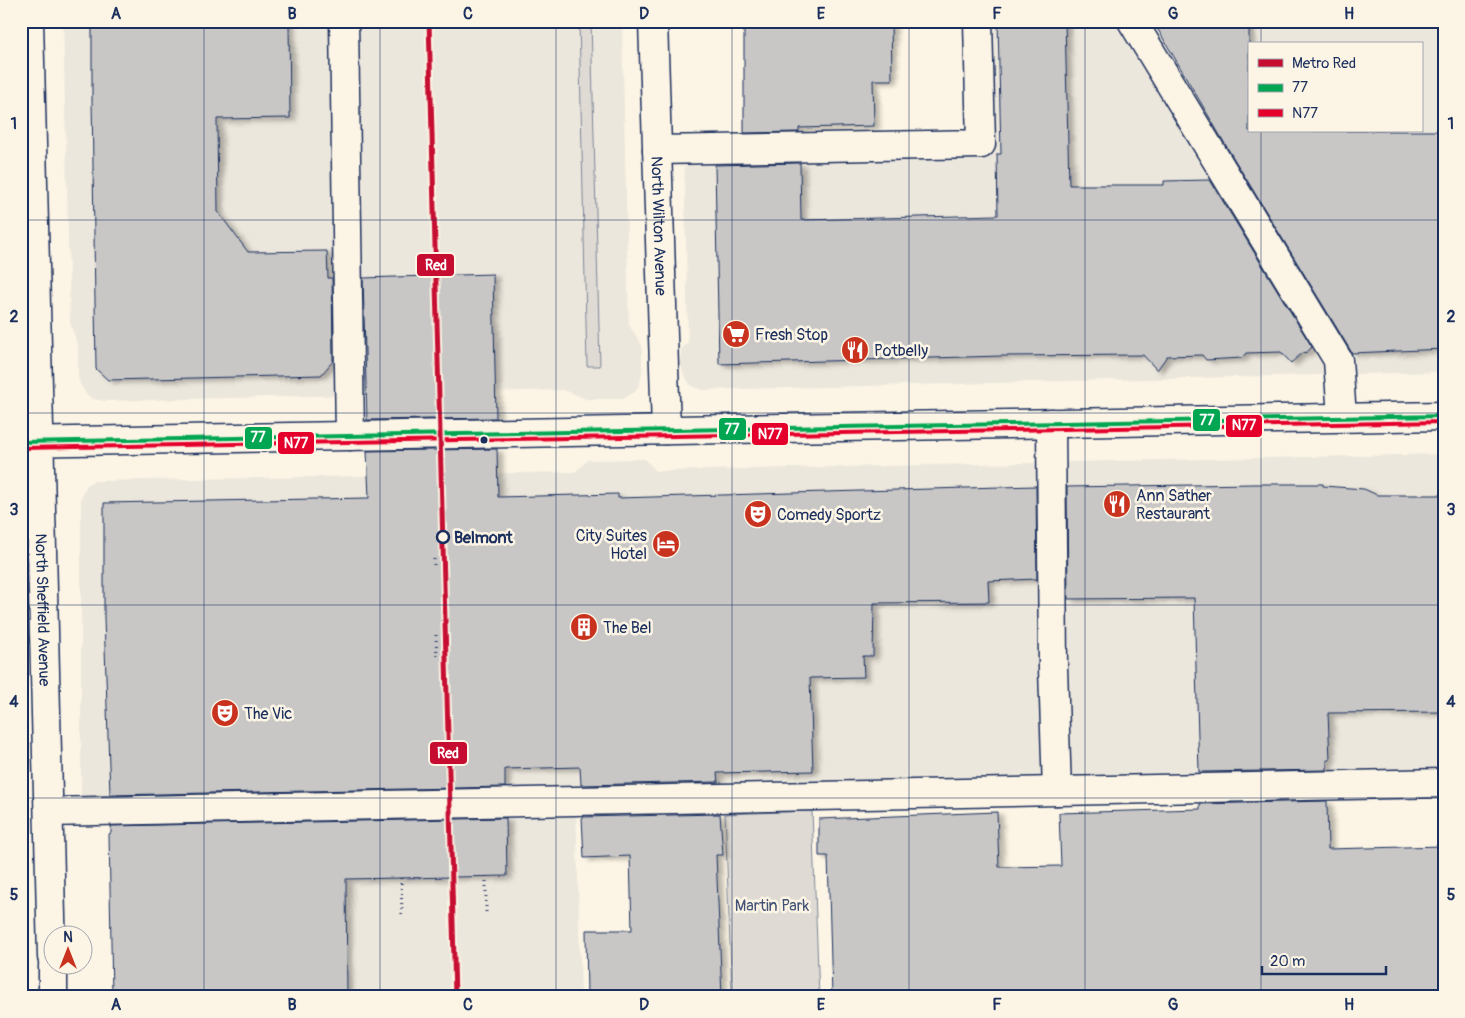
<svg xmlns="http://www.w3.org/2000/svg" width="1465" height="1018" viewBox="0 0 1465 1018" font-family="Pangolin,sans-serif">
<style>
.built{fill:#ece7dc;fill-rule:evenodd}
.green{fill:#dfdbd4;stroke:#7d8599}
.building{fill:#c8c7c6;stroke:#1b2f5e;filter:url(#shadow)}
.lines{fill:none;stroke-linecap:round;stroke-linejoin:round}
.minor-casing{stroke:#1b2f5e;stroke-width:31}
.major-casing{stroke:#1b2f5e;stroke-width:31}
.path{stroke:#1b2f5e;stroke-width:3;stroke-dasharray:1 4;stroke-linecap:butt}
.minor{stroke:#fcf5e5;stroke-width:28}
.major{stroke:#fcf5e5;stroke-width:28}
.bus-1-casing{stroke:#fcf5e5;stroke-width:8}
.bus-2-casing{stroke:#fcf5e5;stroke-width:8}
.bus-1{stroke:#00a651;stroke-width:4}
.bus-2{stroke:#e4002b;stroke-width:4}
.metro-1-casing{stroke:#fcf5e5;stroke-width:9}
.metro-1{stroke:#c60c30;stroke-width:5}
.grid{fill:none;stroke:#1b2f5e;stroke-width:1;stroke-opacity:0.55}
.bus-dot{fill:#1b2f5e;stroke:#fcf5e5;stroke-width:2}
.stop-dot{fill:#fcf5e5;stroke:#1b2f5e;stroke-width:2.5}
.labels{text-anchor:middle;stroke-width:5;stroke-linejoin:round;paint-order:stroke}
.street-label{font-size:16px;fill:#1b2f5e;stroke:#fcf5e5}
.poi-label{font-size:16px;fill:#1b2f5e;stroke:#fcf5e5;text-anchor:start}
.stop-label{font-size:16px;font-weight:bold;fill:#1b2f5e;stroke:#fcf5e5;text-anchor:start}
.park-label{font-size:16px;fill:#425176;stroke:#fcf5e5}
.line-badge{stroke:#fcf5e5;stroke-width:2}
.badge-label{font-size:14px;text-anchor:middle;font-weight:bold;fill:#fff}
.neatline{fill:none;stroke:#1b2f5e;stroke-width:2}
.grid-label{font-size:16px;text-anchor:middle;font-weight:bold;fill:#1b2f5e}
</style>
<defs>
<filter id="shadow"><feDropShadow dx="5.5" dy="3" stdDeviation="2.5" flood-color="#0004"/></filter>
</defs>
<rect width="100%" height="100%" fill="#fcf5e5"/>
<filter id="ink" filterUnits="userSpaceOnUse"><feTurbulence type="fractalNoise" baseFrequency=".02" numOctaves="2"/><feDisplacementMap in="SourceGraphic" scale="10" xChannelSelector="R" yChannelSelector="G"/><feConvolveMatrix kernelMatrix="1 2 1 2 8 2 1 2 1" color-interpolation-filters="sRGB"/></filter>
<g filter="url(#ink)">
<g class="built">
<path d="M63,21H622L629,325L642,345V374L640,383L635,392L623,399H586L564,390L104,401L93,399L86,394L80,384L78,377V346L70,323Z"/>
<path d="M978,21H1444V372L702,390L691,386L683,373L681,364V350L688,342L684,150L981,144ZM1249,44H1421V131H1249Z"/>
<path d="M1444,454V783L576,801L581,997H347L344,805L81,811V498L84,490L88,484L95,481L575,472L588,460L645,459L656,471Z"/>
</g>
<g class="green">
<path d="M579,21H591L600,366H587Z"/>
<path d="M812,811L819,997H732L725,814Z"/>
</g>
<g class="building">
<path d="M113,21H289L290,118L217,119L218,212L248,252L327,251L328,278H332L333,361L321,375L108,380L96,369L92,99V22Z"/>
<path d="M744,21H891L892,80H873L874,126L799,128V132L744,133Z"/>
<path d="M998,21H1065L1069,185H1164V181L1210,180L1312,347L1307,352L1302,353L1291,363L1281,352L1246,353L1242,358L1206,360L1202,355L1167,356L1157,370L1143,355L1002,356L719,364L715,165L800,163L801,220L998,215L997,154H1001Z"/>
<path d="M1153,21H1249V131H1444V349L1352,353L1228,149Z"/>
<path d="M493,274L496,418L367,420L363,278Z"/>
<path d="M497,449L498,497L618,494V498L1036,486L1037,579L988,581L989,602L874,603L873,656H863L864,677L810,678L813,771L717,773L718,782L581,785L580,767L505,769V787L110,795L104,618V503L369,498L367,451Z"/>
<path d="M1254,484H1323V486L1364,489L1377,495H1444V712L1328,713L1330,760H1327V770L1199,772L1194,598L1068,599L1067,487Z"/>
<path d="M1327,801L1328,849L1444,846V997H832L828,856H819V819L997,812L999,867L1061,866L1059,813L1200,809V804Z"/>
<path d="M720,814L723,855H716L722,997H587L586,930H632L630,856L584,858L582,817Z"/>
<path d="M506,818L507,876L346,879L347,997H112L109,834L111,833V826Z"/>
</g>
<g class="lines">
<g class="minor-casing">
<g id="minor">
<path id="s1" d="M29,21L52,957"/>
<path d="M344,21L350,436"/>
<path id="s2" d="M653,21L666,430"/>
<path d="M1132,21L1338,360L1342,417"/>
<path d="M657,150L981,144L978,21"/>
<path d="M1051,423L1053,668L1057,791"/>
<path d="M49,812L1444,783"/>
<path d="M53,966V997"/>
</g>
</g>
<g class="major-casing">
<path id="major" d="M21,442L1444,416"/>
</g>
<g class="path">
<path d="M434,559V565"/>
<path d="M436,635L437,660"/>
<path d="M486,876V914"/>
<path d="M401,878L402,917"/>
<path d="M404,995V997"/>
</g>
<use href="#minor" class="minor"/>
<use href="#major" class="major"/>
<g class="bus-1-casing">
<path id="bus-1" d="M21,442L1444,416"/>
</g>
<g class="bus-2-casing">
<path id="bus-2" d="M21,448L1444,422"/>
</g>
<use href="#bus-1" class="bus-1"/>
<use href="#bus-2" class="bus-2"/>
<g class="metro-1-casing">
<path id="metro-1" d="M429,21L455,997"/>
</g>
<use href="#metro-1" class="metro-1"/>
</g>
</g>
<path class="grid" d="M204,21V997M380,21V997M556,21V997M732,21V997M909,21V997M1085,21V997M1261,21V44M1261,131V997M21,220H1444M21,413H1444M21,605H1444M21,798H1444"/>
<defs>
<g id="supermarket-disc" transform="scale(1.4375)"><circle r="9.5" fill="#c8321e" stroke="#fcf5e5"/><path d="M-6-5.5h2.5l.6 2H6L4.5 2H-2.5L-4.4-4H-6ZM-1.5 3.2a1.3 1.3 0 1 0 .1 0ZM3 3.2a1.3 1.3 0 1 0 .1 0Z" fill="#fff"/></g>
<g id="restaurant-disc" transform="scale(1.4375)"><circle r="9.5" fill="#c8321e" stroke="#fcf5e5"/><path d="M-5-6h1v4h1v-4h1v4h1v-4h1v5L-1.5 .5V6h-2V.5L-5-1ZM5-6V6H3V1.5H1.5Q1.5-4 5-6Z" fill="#fff"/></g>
<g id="theatre-disc" transform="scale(1.4375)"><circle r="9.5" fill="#c8321e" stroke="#fcf5e5"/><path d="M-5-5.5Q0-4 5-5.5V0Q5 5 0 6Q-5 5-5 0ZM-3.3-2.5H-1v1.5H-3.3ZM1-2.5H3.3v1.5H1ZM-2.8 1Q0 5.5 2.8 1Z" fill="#fff"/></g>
<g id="hotel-disc" transform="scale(1.4375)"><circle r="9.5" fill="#c8321e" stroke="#fcf5e5"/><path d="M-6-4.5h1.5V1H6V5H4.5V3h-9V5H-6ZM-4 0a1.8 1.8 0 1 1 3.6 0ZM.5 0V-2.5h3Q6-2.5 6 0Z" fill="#fff"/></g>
<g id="building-disc" transform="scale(1.4375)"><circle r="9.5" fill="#c8321e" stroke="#fcf5e5"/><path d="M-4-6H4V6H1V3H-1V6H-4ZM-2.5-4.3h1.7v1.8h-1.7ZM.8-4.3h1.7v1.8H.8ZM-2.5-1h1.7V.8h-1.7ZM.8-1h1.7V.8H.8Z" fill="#fff"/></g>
</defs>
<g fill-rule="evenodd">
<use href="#supermarket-disc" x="736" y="334"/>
<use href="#restaurant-disc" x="855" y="350"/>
<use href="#restaurant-disc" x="1117" y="504"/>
<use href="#theatre-disc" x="758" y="514"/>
<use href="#hotel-disc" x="666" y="544"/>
<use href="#building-disc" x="584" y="627"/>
<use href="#theatre-disc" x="225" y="713"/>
</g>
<circle class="bus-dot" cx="484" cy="440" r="4.5"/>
<circle class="stop-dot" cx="443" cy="537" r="6"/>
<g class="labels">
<g class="street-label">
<text dy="6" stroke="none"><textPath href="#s2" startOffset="205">North Wilton Avenue</textPath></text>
<text dy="6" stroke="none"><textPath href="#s1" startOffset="589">North Sheffield Avenue</textPath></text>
</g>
<g class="poi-label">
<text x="755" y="340">Fresh Stop</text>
<text x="874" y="356">Potbelly</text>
<text x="1136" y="501">Ann Sather<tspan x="1136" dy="18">Restaurant</tspan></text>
<text x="777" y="520">Comedy Sportz</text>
<text x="647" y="541" text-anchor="end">City Suites<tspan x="647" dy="18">Hotel</tspan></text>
<text x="603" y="633">The Bel</text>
<text x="244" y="719">The Vic</text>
</g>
<g class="stop-label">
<text x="454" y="543">Belmont</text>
</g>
<g class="park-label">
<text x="772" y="911">Martin Park</text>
</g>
</g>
<g class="line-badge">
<rect x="416" y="253" width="39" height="24" rx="5" fill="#c60c30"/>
<rect x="1192" y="408" width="29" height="24" rx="5" fill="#00a651"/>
<rect x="1225" y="414" width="38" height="24" rx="5" fill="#e4002b"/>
<rect x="718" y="417" width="29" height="24" rx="5" fill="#00a651"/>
<rect x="751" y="422" width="38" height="24" rx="5" fill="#e4002b"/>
<rect x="244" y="426" width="29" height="24" rx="5" fill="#00a651"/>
<rect x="277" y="431" width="38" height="24" rx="5" fill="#e4002b"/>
<rect x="429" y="741" width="39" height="24" rx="5" fill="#c60c30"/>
</g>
<g class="badge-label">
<text x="436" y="270">Red</text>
<text x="1207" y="425">77</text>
<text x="1244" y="430">N77</text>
<text x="732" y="434">77</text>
<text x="770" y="439">N77</text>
<text x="258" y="442">77</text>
<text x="296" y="448">N77</text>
<text x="448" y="758">Red</text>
</g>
<rect width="1465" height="1018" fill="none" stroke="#fcf5e5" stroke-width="55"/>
<rect x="1248" y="42" width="175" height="90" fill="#fcf5e5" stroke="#a2a6af"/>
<rect x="1258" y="59" width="25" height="8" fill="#c60c30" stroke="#a2a6af"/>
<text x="1292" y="68" font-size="15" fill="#1b2f5e">Metro Red</text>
<rect x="1258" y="84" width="25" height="8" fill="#00a651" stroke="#a2a6af"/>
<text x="1292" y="92" font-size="15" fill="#1b2f5e">77</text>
<rect x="1258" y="109" width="25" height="8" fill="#e4002b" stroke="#a2a6af"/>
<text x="1292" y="118" font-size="15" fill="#1b2f5e">N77</text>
<g transform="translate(68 950)"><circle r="24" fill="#fcf5e5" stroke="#a2a6af"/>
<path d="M0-4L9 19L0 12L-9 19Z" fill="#c8321e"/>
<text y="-8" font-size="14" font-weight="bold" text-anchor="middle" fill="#1b2f5e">N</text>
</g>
<path d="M1262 966v8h124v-8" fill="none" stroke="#1b2f5e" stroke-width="2.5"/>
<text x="1270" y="966" font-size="15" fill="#1b2f5e" stroke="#fcf5e5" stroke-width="4" paint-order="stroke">20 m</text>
<rect x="28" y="28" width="1410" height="962" class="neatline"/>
<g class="grid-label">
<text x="116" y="19">A</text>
<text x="292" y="19">B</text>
<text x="468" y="19">C</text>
<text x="644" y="19">D</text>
<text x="821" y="19">E</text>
<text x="997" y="19">F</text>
<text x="1173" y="19">G</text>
<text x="1349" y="19">H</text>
<text x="14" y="129">1</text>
<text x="1451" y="129">1</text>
<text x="14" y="322">2</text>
<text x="1451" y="322">2</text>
<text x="14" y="515">3</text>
<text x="1451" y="515">3</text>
<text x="14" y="707">4</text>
<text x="1451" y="707">4</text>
<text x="14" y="900">5</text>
<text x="1451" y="900">5</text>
<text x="116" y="1010">A</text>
<text x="292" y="1010">B</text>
<text x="468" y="1010">C</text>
<text x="644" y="1010">D</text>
<text x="821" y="1010">E</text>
<text x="997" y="1010">F</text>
<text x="1173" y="1010">G</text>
<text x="1349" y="1010">H</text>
</g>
</svg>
